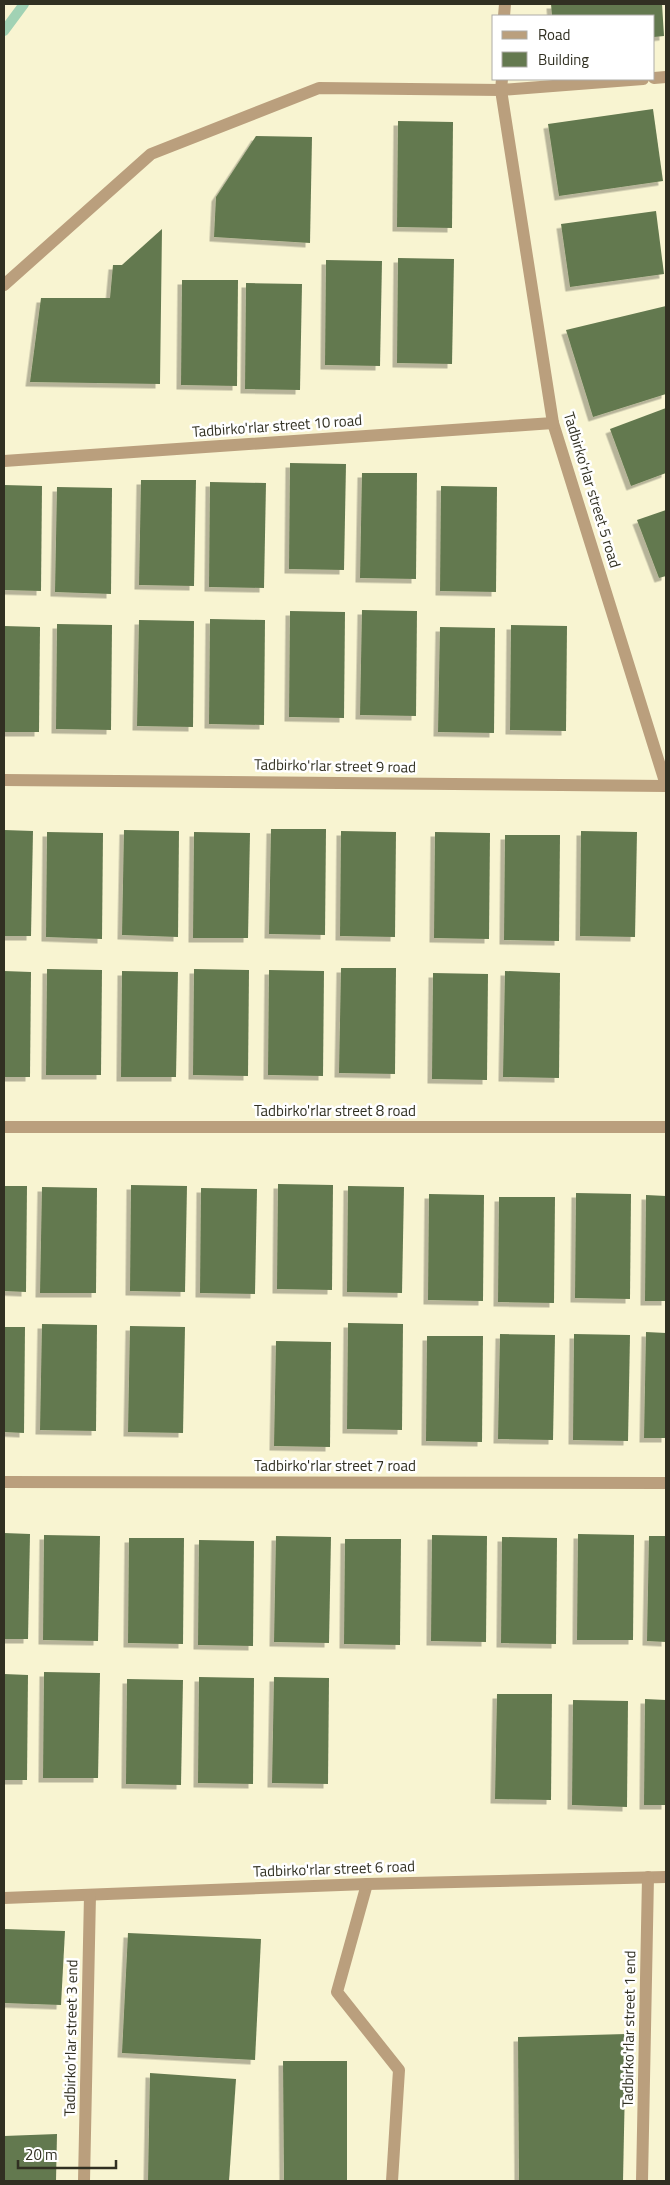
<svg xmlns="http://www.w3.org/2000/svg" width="670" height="2185" viewBox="0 0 670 2185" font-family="'Titillium Web',sans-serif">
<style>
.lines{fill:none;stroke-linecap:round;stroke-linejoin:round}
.stream{stroke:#a1d2b4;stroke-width:10}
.building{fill:#64794f;filter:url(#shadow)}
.street{stroke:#ba9f7d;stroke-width:12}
.labels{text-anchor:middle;stroke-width:5;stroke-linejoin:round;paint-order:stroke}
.street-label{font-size:15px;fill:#313022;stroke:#fff}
</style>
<defs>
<filter id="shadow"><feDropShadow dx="-4.5" dy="4.5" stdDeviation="0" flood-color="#0004"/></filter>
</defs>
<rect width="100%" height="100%" fill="#f8f4d1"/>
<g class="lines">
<path class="stream" d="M4,31L24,4"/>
</g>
<g class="building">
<path d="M551,4H662L664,36L654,37V16H552Z"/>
<path d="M653,109L663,181L559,196L548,124Z"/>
<path d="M398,121L453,122L452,228L397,227Z"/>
<path d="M256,136L312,137L310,243L214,237L216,197Z"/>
<path d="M656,211L664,274L570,287L561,224Z"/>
<path d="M162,229L160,384L30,382L41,298H110L113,265H122Z"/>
<path d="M398,258L454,259L452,364L397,363Z"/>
<path d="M326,260L382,261L380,366L325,365Z"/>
<path d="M182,280H238L237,386L181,385Z"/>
<path d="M246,283L302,284L300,390L245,389Z"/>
<path d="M666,306V394L593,417L566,330Z"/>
<path d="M666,408V473L631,486L610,429Z"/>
<path d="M290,463L346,464L344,570L289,569Z"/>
<path d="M362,473H417L416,579L360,578Z"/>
<path d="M141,480H196L194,586L139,585Z"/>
<path d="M210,482L266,483L264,588L209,587Z"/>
<path d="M4,485L42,486L41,591L4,590Z"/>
<path d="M441,486L497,487L496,592L440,591Z"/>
<path d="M57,487L112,488L111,594L55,592Z"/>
<path d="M666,510V576L659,578L637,520Z"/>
<path d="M362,610L417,611L416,716L360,715Z"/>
<path d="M290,611L345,612L344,718L289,717Z"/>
<path d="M210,619L265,620L264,725L209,724Z"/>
<path d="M139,620L194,621L193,727L137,726Z"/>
<path d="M57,624L112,625L111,730L56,729Z"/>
<path d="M511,625L567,626L566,731L510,730Z"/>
<path d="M4,626L40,627L39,732H4Z"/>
<path d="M440,627L495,628L494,733L438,732Z"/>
<path d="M271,829H326L325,935L269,934Z"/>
<path d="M4,830L33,831L31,936H4Z"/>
<path d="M124,830L179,831L178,937L122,935Z"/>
<path d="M341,831L396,832L395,937L340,936Z"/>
<path d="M581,831L637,832L635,937L580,936Z"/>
<path d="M47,832L103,833L102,939L46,937Z"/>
<path d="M194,832L250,833L248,938H193Z"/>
<path d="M435,832L490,833L489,939L434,938Z"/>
<path d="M505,835H560L559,941L504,940Z"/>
<path d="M341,968H396L395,1074L339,1073Z"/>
<path d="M47,969L102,970L101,1075H46Z"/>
<path d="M194,969L249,970L248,1076L193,1075Z"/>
<path d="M269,970L324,971L323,1076L268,1075Z"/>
<path d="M4,971L31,972L30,1077H4Z"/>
<path d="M122,971L178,972L176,1077H121Z"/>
<path d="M505,971L560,973L559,1078L503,1077Z"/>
<path d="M433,973L488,974L487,1080L432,1079Z"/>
<path d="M278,1184L333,1185L332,1290L277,1289Z"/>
<path d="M131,1185L187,1186L185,1292L130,1291Z"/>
<path d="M4,1186H27L26,1292L4,1291Z"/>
<path d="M348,1186L404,1187L402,1293L347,1292Z"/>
<path d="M42,1187L97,1188L96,1293H40Z"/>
<path d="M201,1188L257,1189L255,1294L200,1293Z"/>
<path d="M576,1193L631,1194L630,1299L575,1298Z"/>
<path d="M429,1194L484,1195L483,1301L428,1300Z"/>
<path d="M646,1195L666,1196V1301H645Z"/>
<path d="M499,1197H555L554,1303L498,1302Z"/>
<path d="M348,1323L403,1324L402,1430L347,1429Z"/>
<path d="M42,1324L97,1325L96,1431L40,1430Z"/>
<path d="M130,1326L185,1327L183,1433L128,1432Z"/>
<path d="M4,1327H25L24,1433L4,1432Z"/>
<path d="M646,1332L666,1333V1438H644Z"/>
<path d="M500,1334L555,1335L553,1440L498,1439Z"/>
<path d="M574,1334L630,1335L628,1441L573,1440Z"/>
<path d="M427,1336H483L482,1442L426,1441Z"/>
<path d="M276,1341L331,1342L330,1447L274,1446Z"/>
<path d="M4,1533L30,1534L28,1639H4Z"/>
<path d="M578,1534L634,1535L633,1640H577Z"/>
<path d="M44,1535L100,1536L98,1641L43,1640Z"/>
<path d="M432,1535L487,1536L486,1642L431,1641Z"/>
<path d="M276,1536L331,1537L329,1643L274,1642Z"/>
<path d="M649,1536H666V1642L647,1641Z"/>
<path d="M502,1537L557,1538L556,1644L501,1643Z"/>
<path d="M129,1538H184L183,1644L128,1643Z"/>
<path d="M345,1539H401L400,1645L344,1644Z"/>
<path d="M199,1540L254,1541L253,1646L198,1645Z"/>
<path d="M44,1672L100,1673L98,1778H43Z"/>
<path d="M4,1674L28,1675L27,1780H4Z"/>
<path d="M199,1677L254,1678L253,1784L198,1783Z"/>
<path d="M274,1677L329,1678L328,1784L272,1783Z"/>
<path d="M127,1679L183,1680L181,1785L126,1784Z"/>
<path d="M497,1694H552L551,1800L495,1799Z"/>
<path d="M645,1699L666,1700V1805H644Z"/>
<path d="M573,1700L628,1701L627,1807L572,1805Z"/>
<path d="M4,1929L65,1931L61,2005L4,2003Z"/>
<path d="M128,1933L261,1939L255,2060L122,2053Z"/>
<path d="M626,2034L623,2181H519L518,2037Z"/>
<path d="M283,2061H347V2181H284Z"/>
<path d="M150,2073L236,2079L229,2181H148Z"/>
<path d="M57,2134L56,2181H4V2136Z"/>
</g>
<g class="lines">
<g class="street">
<path d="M504,16L505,4"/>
<path d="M654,78L666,77"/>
<path d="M502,79L501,90L553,423L666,785"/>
<path d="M4,285L151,154L319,88L501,90L643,79"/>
<path d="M4,461L553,423"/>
<path d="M4,780L666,786"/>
<path d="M4,1127H666"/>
<path d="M4,1482L666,1483"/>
<path d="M367,1884L337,1992L399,2070L392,2181"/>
<path d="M4,1898L367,1884L666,1877"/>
<path d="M84,2181L90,1895"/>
<path d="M642,2181L648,1877"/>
</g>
</g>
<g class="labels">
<g class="street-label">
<text transform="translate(277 426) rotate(-4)" y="5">Tadbirko'rlar street 10 road</text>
<text transform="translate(592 490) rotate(73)" y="5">Tadbirko'rlar street 5 road</text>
<text transform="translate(335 766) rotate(1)" y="5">Tadbirko'rlar street 9 road</text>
<text x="335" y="1116">Tadbirko'rlar street 8 road</text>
<text x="335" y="1471">Tadbirko'rlar street 7 road</text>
<text transform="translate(334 1869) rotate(-2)" y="5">Tadbirko'rlar street 6 road</text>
<text transform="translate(629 2029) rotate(-89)" y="5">Tadbirko'rlar street 1 end</text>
<text transform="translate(71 2038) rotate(-89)" y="5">Tadbirko'rlar street 3 end</text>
</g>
</g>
<rect width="670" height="2185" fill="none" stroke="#313022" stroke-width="10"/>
<rect x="492" y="15" width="162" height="65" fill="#ffffff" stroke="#adaca7"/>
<rect x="502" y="31" width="25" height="8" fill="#ba9f7d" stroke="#adaca7"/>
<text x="538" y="40" font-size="15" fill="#313022">Road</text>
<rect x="502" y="52" width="25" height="15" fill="#64794f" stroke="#adaca7"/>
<text x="538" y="65" font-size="15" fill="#313022">Building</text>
<path d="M18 2160v8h98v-8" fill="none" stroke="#313022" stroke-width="2.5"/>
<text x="25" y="2160" font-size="15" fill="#313022" stroke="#ffffff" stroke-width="4" paint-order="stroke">20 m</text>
</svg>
